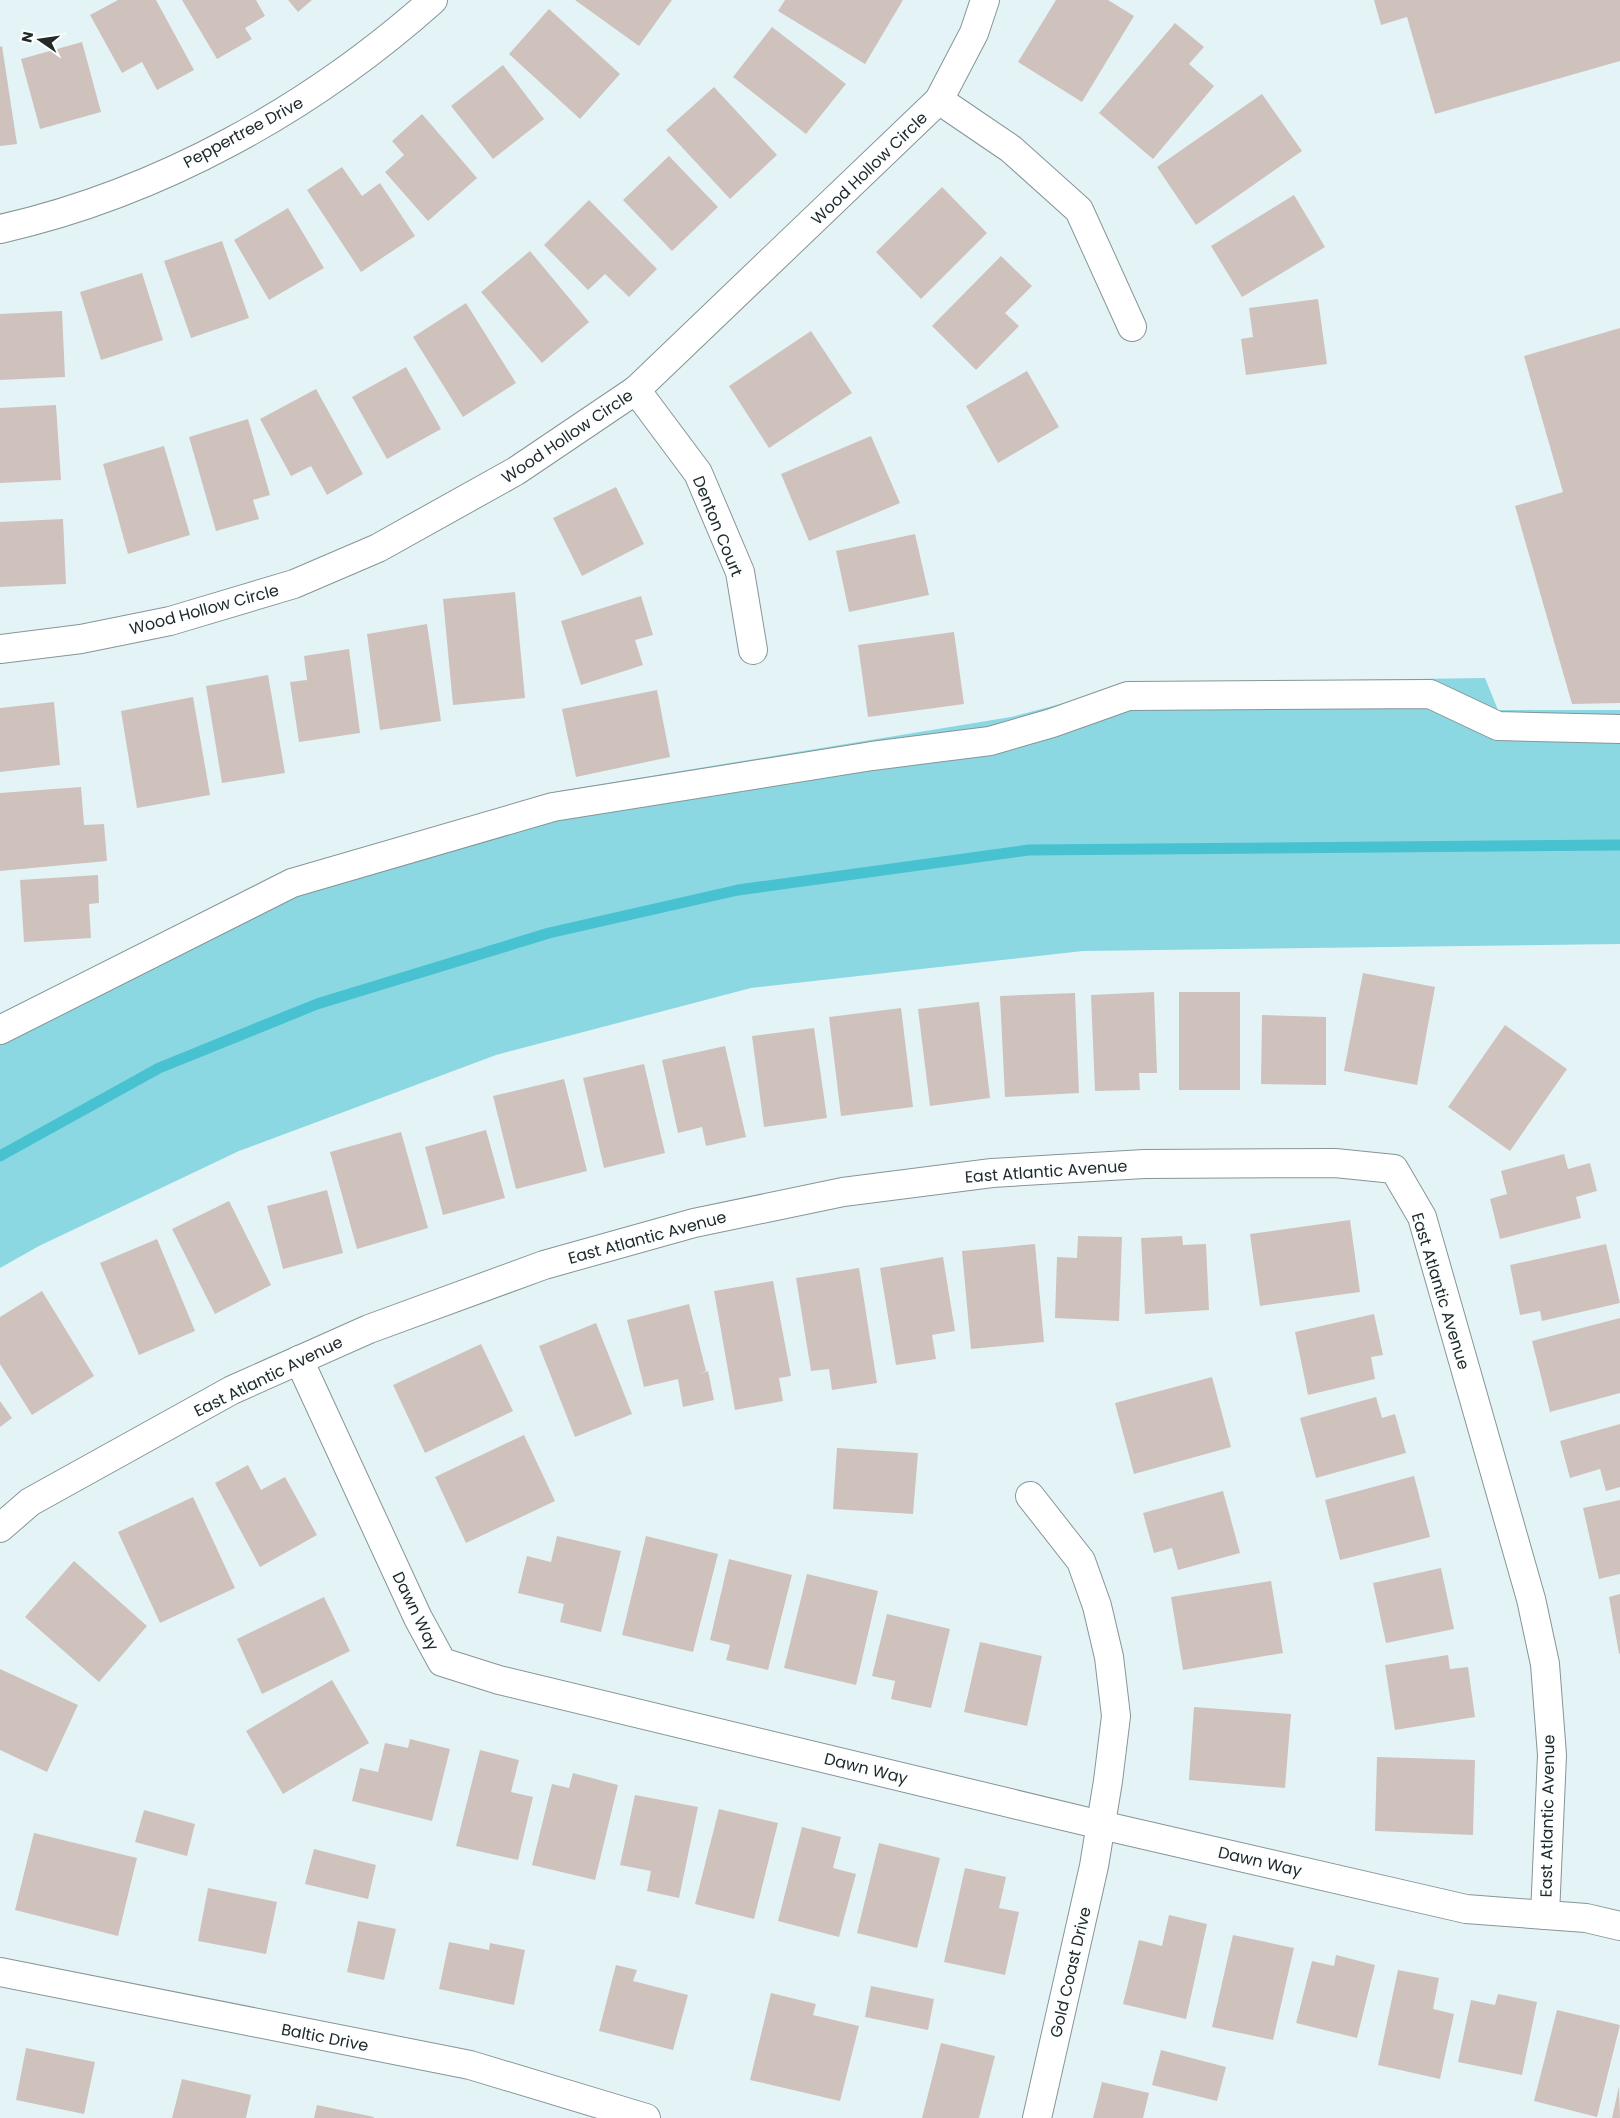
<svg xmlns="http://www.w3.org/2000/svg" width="1620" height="2118" viewBox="0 0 1620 2118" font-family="Poppins,sans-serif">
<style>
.green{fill:#8bd8e2}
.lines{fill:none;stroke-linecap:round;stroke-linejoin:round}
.stream{stroke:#48c2d0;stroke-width:11}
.building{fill:#cfc2bd}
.minor-casing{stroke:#869597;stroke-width:30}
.minor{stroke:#fff;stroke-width:28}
.labels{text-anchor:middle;stroke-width:4;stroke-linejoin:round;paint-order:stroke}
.street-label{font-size:16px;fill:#232829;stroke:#fbffff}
</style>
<rect width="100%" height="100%" fill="#e4f4f6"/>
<path class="green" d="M1485,678L1498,710H1620V944L1083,951L751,988L496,1055L239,1151L39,1246L0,1268V1013L233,897L310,865L559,791L1011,717L1139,683Z"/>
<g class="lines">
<path class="stream" d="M0,1156L159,1068L317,1004L549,933L738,890L1029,850L1620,845"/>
</g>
<g class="building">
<path d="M118,0H156L194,70L157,90L142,62L122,73L90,15Z"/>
<path d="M182,0H256L265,16L245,28L252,39L217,59Z"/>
<path d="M288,0H312L298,12Z"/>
<path d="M575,0H672L639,46Z"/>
<path d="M785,0H903L865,64L778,11Z"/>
<path d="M1056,0H1108L1134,16L1082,102L1018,62Z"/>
<path d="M1374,0H1620V61L1435,114L1407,17L1381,25Z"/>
<path d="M549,9L620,74L580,119L509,54Z"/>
<path d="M1175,23L1204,47L1189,64L1214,86L1153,159L1099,113Z"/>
<path d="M772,27L846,84L806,134L733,77Z"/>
<path d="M82,42L101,112L40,129L21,59Z"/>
<path d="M2,46L17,144L0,146V47Z"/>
<path d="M503,65L544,119L493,159L451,106Z"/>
<path d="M714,87L777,155L730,199L666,130Z"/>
<path d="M1262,94L1302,151L1196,225L1157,167Z"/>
<path d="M422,114L477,178L428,221L385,172L404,155L392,141Z"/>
<path d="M669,156L718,207L672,251L623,200Z"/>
<path d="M342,167L362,196L380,183L415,236L361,272L307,190Z"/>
<path d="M942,187L987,233L921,299L876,252Z"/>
<path d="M1294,195L1325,247L1242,297L1211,246Z"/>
<path d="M589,200L657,269L629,297L605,274L588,290L544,245Z"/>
<path d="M288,208L324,268L269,300L234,240Z"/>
<path d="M222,241L249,318L191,338L164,261Z"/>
<path d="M530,251L589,322L542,363L481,292Z"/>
<path d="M1001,256L1032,286L1005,313L1019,326L976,370L932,326Z"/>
<path d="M142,273L163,340L101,360L80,292Z"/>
<path d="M1318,299L1327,364L1246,375L1241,339L1253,337L1249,308Z"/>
<path d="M466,303L516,383L463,417L413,337Z"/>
<path d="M62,311L65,377L0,380V314Z"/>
<path d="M1620,328V703L1572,704L1515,506L1563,492L1524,356Z"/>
<path d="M811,331L852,393L769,448L729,386Z"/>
<path d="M406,367L441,429L387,459L352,397Z"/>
<path d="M1027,371L1059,427L998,463L966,406Z"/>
<path d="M316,389L363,474L327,495L311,466L291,476L260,419Z"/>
<path d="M56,405L61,480L0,483V408Z"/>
<path d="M248,419L270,495L253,500L259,519L216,531L189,437Z"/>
<path d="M871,436L900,503L809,541L781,474Z"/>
<path d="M164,446L190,535L128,554L103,464Z"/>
<path d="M616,487L644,544L582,576L553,518Z"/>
<path d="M63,519L66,584L0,587V522Z"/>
<path d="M915,534L929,595L849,612L836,551Z"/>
<path d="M515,592L525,698L453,705L443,599Z"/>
<path d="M641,596L653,635L635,640L643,665L581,685L561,621Z"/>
<path d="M427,624L441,721L380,730L367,634Z"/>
<path d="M954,632L964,704L868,717L858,645Z"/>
<path d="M349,649L360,733L299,742L290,682L307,680L304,656Z"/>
<path d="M268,675L285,773L222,783L206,686Z"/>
<path d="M657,690L670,757L576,777L562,709Z"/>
<path d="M193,697L210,795L137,808L121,711Z"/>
<path d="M54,702L60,765L0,772V708Z"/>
<path d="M81,787L84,825L104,824L107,861L0,871V793Z"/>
<path d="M98,875L99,903L89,904L91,938L24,942L20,880Z"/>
<path d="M1363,973L1435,987L1417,1085L1344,1071Z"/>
<path d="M1154,992L1157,1073H1139L1140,1090L1095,1091L1091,995Z"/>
<rect x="1179" y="992" width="61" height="98"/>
<path d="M1075,993L1079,1093L1005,1097L1000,996Z"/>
<path d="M979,1002L990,1098L930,1106L918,1009Z"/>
<path d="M901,1008L913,1107L841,1116L829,1017Z"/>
<path d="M1262,1015L1326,1017V1085L1261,1084Z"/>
<path d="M1505,1025L1567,1069L1510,1151L1448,1107Z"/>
<path d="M814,1028L827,1118L764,1127L752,1036Z"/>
<path d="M725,1046L746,1137L706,1146L702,1127L678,1133L662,1060Z"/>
<path d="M644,1064L665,1153L604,1168L583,1078Z"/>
<path d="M564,1079L587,1171L516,1189L493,1096Z"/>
<path d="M486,1130L505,1198L443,1215L425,1147Z"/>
<path d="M401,1132L428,1228L357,1249L330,1152Z"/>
<path d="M1564,1154L1568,1169L1590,1163L1597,1191L1576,1197L1581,1218L1500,1239L1490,1199L1507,1194L1501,1171Z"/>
<path d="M327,1190L343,1253L283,1269L267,1206Z"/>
<path d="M229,1201L271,1285L215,1314L172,1229Z"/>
<path d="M1350,1220L1360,1292L1260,1306L1250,1234Z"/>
<path d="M1078,1236L1122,1237L1119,1321L1055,1318L1057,1257L1077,1258Z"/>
<path d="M1182,1236L1183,1245L1206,1244L1209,1310L1145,1314L1141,1238Z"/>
<path d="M157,1239L195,1331L139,1355L100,1263Z"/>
<path d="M1035,1244L1044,1342L971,1349L962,1251Z"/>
<path d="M1606,1244L1620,1303L1542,1321L1540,1311L1520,1315L1510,1265Z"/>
<path d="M943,1257L955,1331L932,1335L936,1359L896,1365L880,1268Z"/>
<path d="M859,1268L877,1383L832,1390L829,1369L811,1371L796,1278Z"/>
<path d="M773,1281L791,1376L779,1378L783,1401L735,1410L714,1291Z"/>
<path d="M42,1291L94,1376L32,1415L0,1364V1317Z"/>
<path d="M689,1304L706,1371L699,1374L708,1371L714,1400L683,1407L678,1379L644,1387L627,1320Z"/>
<path d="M1374,1314L1383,1355L1371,1357L1375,1379L1308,1395L1295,1332Z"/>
<path d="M1620,1318V1393L1550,1412L1532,1341Z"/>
<path d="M596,1323L632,1414L575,1437L539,1346Z"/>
<path d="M481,1344L513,1411L425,1453L393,1385Z"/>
<path d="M1212,1377L1231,1447L1134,1474L1115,1403Z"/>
<path d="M1376,1397L1382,1418L1395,1414L1406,1453L1316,1478L1300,1418Z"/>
<path d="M0,1401L12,1418L0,1427Z"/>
<path d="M1620,1424V1487L1606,1491L1600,1469L1570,1478L1560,1441Z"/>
<path d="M524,1435L555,1501L466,1543L435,1477Z"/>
<path d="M837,1448L918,1453L913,1514L833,1509Z"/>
<path d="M248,1465L261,1490L285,1477L317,1535L260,1567L215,1483Z"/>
<path d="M1414,1476L1430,1537L1340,1560L1325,1500Z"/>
<path d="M1223,1491L1240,1553L1178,1570L1172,1548L1154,1553L1143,1513Z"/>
<path d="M193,1497L235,1588L160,1623L118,1532Z"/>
<path d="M1620,1500V1574L1599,1579L1583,1508Z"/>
<path d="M557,1536L621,1551L601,1632L560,1622L564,1604L518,1593L527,1556L551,1562Z"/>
<path d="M646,1536L718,1554L693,1652L622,1635Z"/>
<path d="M729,1559L792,1575L768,1670L726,1660L730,1645L710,1640Z"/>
<path d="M74,1561L147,1626L99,1682L25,1617Z"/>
<path d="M1441,1568L1454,1629L1386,1643L1373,1583Z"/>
<path d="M807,1574L878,1591L856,1685L784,1668Z"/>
<path d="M1271,1581L1283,1653L1183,1670L1171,1597Z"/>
<path d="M1620,1594V1653L1619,1654L1609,1597Z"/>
<path d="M324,1597L350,1651L262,1694L237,1639Z"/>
<path d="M887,1614L950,1629L931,1708L891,1699L895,1681L872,1676Z"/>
<path d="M980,1642L1042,1656L1027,1726L964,1712Z"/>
<path d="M1448,1655L1450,1669L1468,1667L1475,1717L1395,1730L1385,1665Z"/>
<path d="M0,1669L78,1705L47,1772L0,1750Z"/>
<path d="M332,1680L369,1743L283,1794L246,1731Z"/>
<path d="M1194,1707L1291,1714L1285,1788L1189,1780Z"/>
<path d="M410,1739L450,1749L432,1821L352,1801L360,1768L378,1772L385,1743L408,1748Z"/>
<path d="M480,1750L519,1760L511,1792L533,1797L518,1860L456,1846Z"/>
<path d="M1377,1757L1475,1760L1473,1835L1375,1831Z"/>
<path d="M573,1773L618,1785L595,1880L532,1865L552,1784L569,1788Z"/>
<path d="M635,1795L698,1807L679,1898L647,1891L651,1871L620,1865Z"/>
<path d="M719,1809L778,1823L754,1919L695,1904Z"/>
<path d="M144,1810L195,1824L187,1856L135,1842Z"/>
<path d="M802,1827L841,1837L833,1868L856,1874L839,1937L778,1921Z"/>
<path d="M34,1833L137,1858L118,1936L15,1910Z"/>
<path d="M879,1843L940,1858L917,1948L857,1933Z"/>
<path d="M314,1849L376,1865L368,1899L305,1884Z"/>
<path d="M965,1868L1006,1877L999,1908L1019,1912L1005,1975L944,1962Z"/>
<path d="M208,1888L277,1902L266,1954L198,1941Z"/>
<path d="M1169,1915L1207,1924L1186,2019L1123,2004L1139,1940L1162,1946Z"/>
<path d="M358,1921L396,1929L384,1980L347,1972Z"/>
<path d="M1233,1935L1294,1948L1273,2040L1212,2027Z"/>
<path d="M449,1942L489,1950L490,1943L525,1950L514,2005L439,1989Z"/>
<path d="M1336,1955L1375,1965L1357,2038L1296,2023L1312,1961L1334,1966Z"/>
<path d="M616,1965L637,1970L633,1981L688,1995L673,2050L599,2031Z"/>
<path d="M1398,1970L1439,1978L1433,2009L1454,2014L1440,2079L1378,2065Z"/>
<path d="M871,1986L934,1999L928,2030L865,2017Z"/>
<path d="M771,1993L816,2004L813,2015L859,2026L840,2101L750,2080Z"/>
<path d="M1498,1994L1537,2002L1522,2075L1458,2062L1471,2000L1495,2005Z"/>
<path d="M1557,2010L1620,2025L1597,2117L1534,2101Z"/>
<path d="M941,2043L995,2056L979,2118H922Z"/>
<path d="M26,2048L95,2062L84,2114L16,2100Z"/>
<path d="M1161,2050L1226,2067L1217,2101L1152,2085Z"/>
<path d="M182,2079L251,2095L246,2118H172Z"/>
<path d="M1102,2082L1149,2093L1143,2118H1093Z"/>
<path d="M1619,2086L1620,2118H1612Z"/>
<path d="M317,2105L374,2117V2118H314Z"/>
</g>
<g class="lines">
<g class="minor-casing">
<g id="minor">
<path d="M939,100L1011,149L1079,210L1132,327"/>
<path d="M0,229C160,193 312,108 433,0"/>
<path d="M636,390L698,473L740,572L753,650"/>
<path d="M0,649L81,639L170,621L294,584L378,548L516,471L636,390L939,100L974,33L985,0"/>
<path d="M0,1030L292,883L553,807L872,756L990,741L1052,723L1128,696L1430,694L1498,726L1620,729"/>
<path d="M299,1360L418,1618L442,1662L499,1680L1101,1825L1466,1909L1586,1918L1620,1926"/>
<path d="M1030,1496L1081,1561L1097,1606L1109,1657L1116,1716L1108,1781L1094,1866L1037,2118"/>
<path d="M0,1528L30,1502L232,1390L369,1329L544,1265L694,1223L843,1192L992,1173L1144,1164L1335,1163L1394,1169L1422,1217L1531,1599L1545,1664L1552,1755L1545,1915"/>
<path d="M0,1972L470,2065L646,2118"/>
</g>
</g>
<use href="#minor" class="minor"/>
</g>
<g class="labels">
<g class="street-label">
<text transform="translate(243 132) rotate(-28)" y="6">Peppertree Drive</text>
<text transform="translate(869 168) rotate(-44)" y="6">Wood Hollow Circle</text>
<text transform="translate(567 436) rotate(-34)" y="6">Wood Hollow Circle</text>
<text transform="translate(718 526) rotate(68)" y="6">Denton Court</text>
<text transform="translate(204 609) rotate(-15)" y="6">Wood Hollow Circle</text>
<text transform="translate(1046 1171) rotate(-4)" y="6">East Atlantic Avenue</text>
<text transform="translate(647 1237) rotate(-15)" y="6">East Atlantic Avenue</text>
<text transform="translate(1441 1291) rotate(73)" y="6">East Atlantic Avenue</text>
<text transform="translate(268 1376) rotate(-26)" y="6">East Atlantic Avenue</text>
<text transform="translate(416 1611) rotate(64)" y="6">Dawn Way</text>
<text transform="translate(866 1768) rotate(14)" y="6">Dawn Way</text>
<text transform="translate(1547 1816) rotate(-89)" y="6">East Atlantic Avenue</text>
<text transform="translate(1260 1861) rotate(13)" y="6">Dawn Way</text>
<text transform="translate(1070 1972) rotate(-77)" y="6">Gold Coast Drive</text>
<text transform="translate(325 2037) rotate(11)" y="6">Baltic Drive</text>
</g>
</g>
<g transform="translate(40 40) rotate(283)" stroke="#fbffff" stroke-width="4" paint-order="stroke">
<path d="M0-4L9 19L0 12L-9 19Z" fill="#232829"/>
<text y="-8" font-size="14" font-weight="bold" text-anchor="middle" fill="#232829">N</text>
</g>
</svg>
